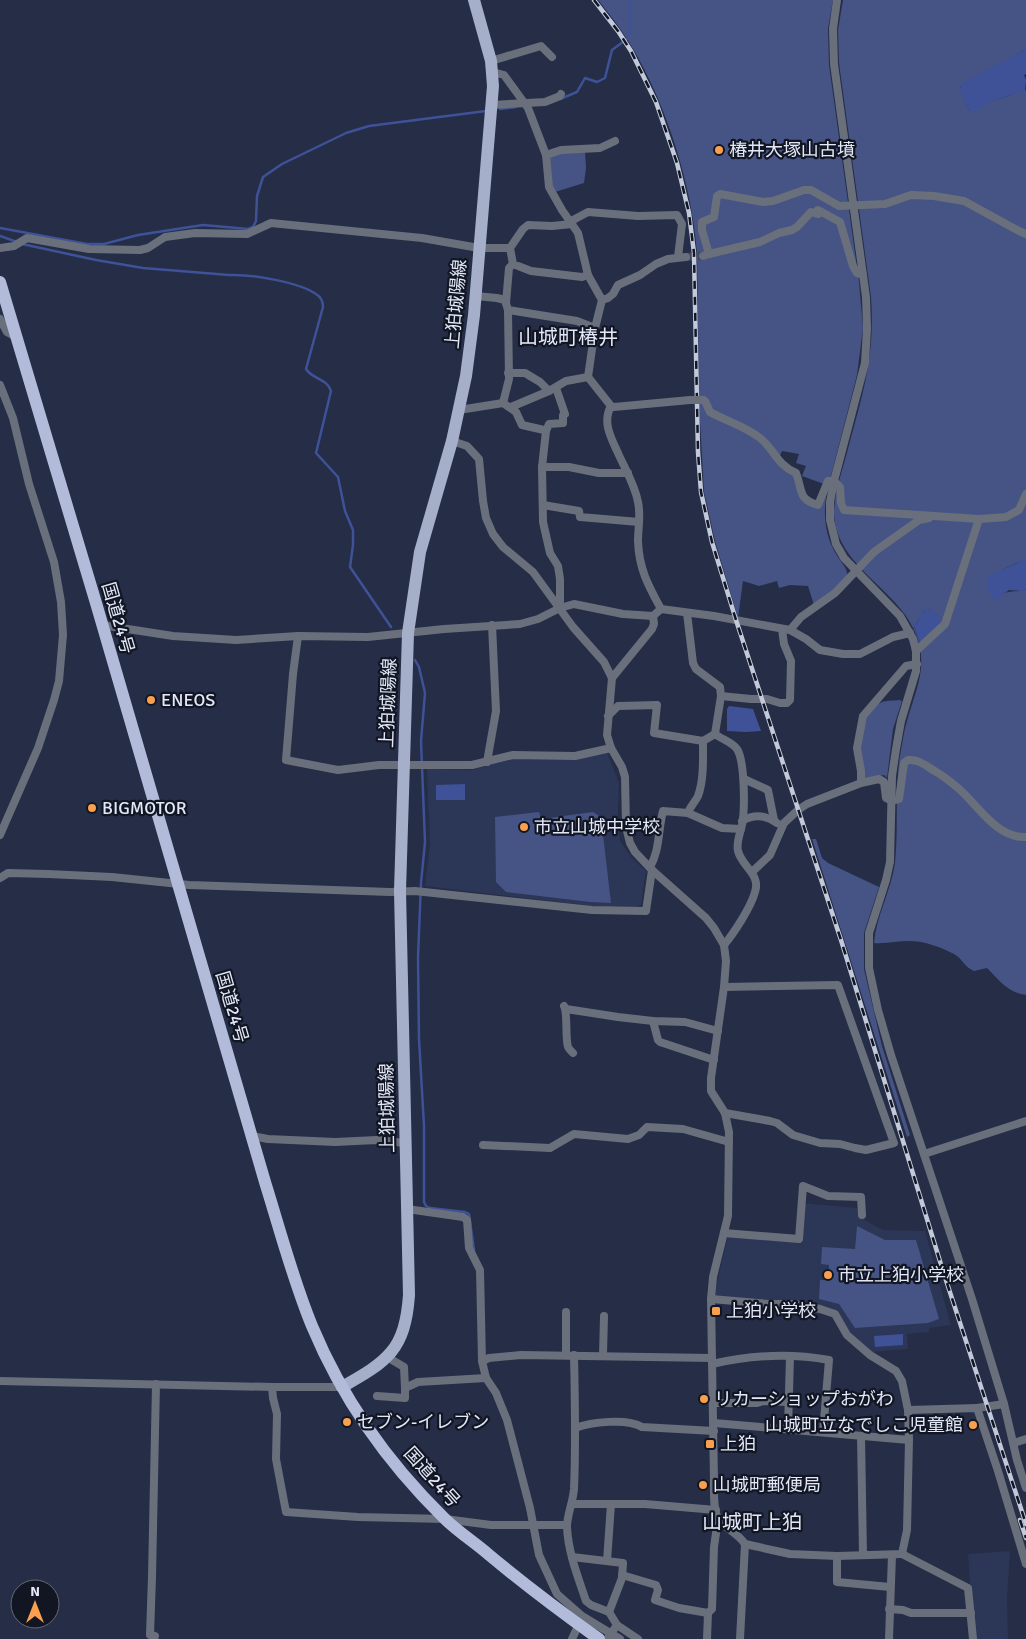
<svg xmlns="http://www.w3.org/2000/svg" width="1026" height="1639" viewBox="0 0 1026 1639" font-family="Signika,'Noto Sans JP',sans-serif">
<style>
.built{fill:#2c3656}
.green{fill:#455485;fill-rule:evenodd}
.water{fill:#3f5297}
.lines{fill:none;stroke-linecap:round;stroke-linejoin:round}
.stream{stroke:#3f5297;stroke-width:2.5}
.minor-tunnel{stroke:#414962;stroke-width:8;stroke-dasharray:8 4;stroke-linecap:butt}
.minor{stroke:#6a6f7c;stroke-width:8}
.primary{stroke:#a6afca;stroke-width:12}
.trunk{stroke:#b2bcda;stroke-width:12}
.rail-casing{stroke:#c2c9db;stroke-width:4.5}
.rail{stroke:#121622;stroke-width:2.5;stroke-dasharray:8;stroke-linecap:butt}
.minor-bridge{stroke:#6a6f7c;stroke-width:8}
.poi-dot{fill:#fa9f4e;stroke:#121622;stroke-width:2}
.labels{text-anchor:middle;stroke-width:4.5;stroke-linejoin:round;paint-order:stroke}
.poi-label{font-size:18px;fill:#e2e8f9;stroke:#121622;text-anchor:start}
.street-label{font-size:18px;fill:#e2e8f9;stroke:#121622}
.quarter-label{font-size:20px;fill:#e2e8f9;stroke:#121622}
</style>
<rect width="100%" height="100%" fill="#252d47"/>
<g class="built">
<path d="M607,752L619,783L618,814L620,841L632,858L646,871L641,905L636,907L592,906L425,886L430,845L427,769L473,770L516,758Z"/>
<path d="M804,1203L857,1208L861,1218L883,1230L925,1231L951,1325L929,1328V1332L907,1334L908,1349L871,1352L856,1341L832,1310L715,1297L716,1287L728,1236L801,1242Z"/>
<path d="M1010,1551L1007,1600L1008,1639H974L968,1554Z"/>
</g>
<g class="green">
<path d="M598,0H833L828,29L829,65L859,282L863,328L857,375L831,476L824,484L802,476L806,466L796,463L799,454L782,451L779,458L768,443L711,411L699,398L697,253C692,182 662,89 621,30C614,20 606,10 598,0Z"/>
<path d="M843,0H1026V49L960,87L969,111L992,101L1026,90V561L1019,562L1002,570L1001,595C1011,589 1016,593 1026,589V995C1008,993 999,980 987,968L974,971C963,966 963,959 954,954C940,947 925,941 909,941C897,941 886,944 874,943C876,916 891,891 895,863C899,826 894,788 901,750C903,740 904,730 907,721C914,696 925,674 920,648C910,591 834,571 834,511C835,489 844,466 849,445C864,391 875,353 871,297L839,63L838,30ZM930,609L920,643L914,627L924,611Z"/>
<path d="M561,151L585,152L586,168L584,183L555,192L549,178L550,155Z"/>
<path d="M702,402L709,413L752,435L794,475L799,493L819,507L828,485C823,509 823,532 836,554C841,563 847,566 848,578L814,605L808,586L790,585L779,588L777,581L759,586L743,581L738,618L715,541L704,492L699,404Z"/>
<path d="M899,700L902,701L893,729L887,778L884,775L863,779C860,758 855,713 880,703C885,700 893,701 899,700Z"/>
<path d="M539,812L541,819L593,812L601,817L611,903L590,902L506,892L496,882L495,817Z"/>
<path d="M812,839H816L822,858L828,863L879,887L864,933V969L882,1046L910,1135L907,1137Z"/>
<path d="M857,1226L885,1240H916L939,1319L928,1323L855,1328L839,1304L819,1299L820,1280H829V1265L821,1264L822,1247L855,1249Z"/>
</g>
<g class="water">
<path d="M1026,49V74L1024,75L1026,80L1025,91C1006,97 988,100 974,113L969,111L960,89L961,84Z"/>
<path d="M1024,560L1026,561V589L1021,591L1009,590L995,601C989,594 985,586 988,576Z"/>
<path d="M927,609C935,609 939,616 941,623L920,643L914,626C920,621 919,613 927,609Z"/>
<path d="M729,706L753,709L761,731L746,732L727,731V709Z"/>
<path d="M465,784V800H436V785Z"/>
<path d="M903,1334V1345L875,1347L874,1336Z"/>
</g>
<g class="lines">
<g class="stream">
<path d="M560,99L577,92L585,78L597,82L605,78L612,50L627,39L631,32L629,7L631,0"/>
<path d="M500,109L516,107"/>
<path d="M0,228L87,244H104L138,235L203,225L248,229L253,227L256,221L257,196L263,177L282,164L346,133L369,126L486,111"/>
<path d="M0,236L17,242"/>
<path d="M22,244L96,260L143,268L229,275C250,274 299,282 316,294C321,297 323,302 323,307L306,369C312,379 328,379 331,391L316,453L338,477L345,511L353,530V545L350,567L391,627"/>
<path d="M415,660L419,667L425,693L421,741L425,842L421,883L418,957L419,1039L424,1126V1202L426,1206L430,1208L465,1212L469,1214L474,1250"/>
</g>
<path class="minor-tunnel" d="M686,257L703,256"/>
<g class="minor">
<path d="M837,0L833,29L834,64L866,297L867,328L865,363L834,481L830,502V520L836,544L844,558L900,616L913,639L916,651V671L901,721L896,749L892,776L890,862L886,880L869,933V968L878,1010L891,1055L972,1299L1004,1404L1017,1460L1026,1488"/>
<path d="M491,61L541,46L552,57"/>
<path d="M493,72L504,75L528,108L546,155L549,187L562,210L578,233L588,275L602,300L595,328L588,377L611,406L614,407L690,400"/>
<path d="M491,105L545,102L560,96L561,94"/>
<path d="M546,155L561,150L600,148L615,141"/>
<path d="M0,248L14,246L27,238L89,249L140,250L148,248L165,237L195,233L247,234L271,223L422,238L479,248H510L513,264L531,271L582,277L588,275"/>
<path d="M510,248L523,229L528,225L552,226L572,224L573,220L588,212L638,216L677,215L682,224L678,257"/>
<path d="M709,254L760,242L779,233L792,230L797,227L811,212L818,214V210L840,222L853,266L857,273L863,275"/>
<path d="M703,256L709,254L702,230V222L714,217L717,196L720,194L763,202L773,201L804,190H811L839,206L885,204L911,195L934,196L964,201L1019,231L1026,234"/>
<path d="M476,296L497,298L505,300L508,310L577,321L595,328"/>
<path d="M602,300L608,298L613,294L618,285L640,275L656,264L668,259L686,257"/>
<path d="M506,303L509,268L513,264"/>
<path d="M0,319L7,332L16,337"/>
<path d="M508,373H525L540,382L549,391"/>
<path d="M0,385L13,418L29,484L54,562L61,602L63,635L59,681L54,700L38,748L0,835"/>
<path d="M703,400L705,401L710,412C726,421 745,426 760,438C775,450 776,464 796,473C803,490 797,499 818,505L828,481H834L840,487L841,503L844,510L979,519L1006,517L1019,510L1026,494"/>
<path d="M503,403L509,379L508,310"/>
<path d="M611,406C602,422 611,438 618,453C625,469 635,485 638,502C641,515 638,528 638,541C639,569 648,585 661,609"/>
<path d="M511,407L549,391L566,381L588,377"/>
<path d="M459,410L503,403L516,412L522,425L544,430L546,431L542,467L543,522L550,553L558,566L560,579V608"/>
<path d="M546,431L549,424L563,423V415L565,414L556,388"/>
<path d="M452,441L467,446L479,459L483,501L486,518L493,534L503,547L533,572L573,627L604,662L612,678L607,735L611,748L622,767L625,777L626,827L630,843L635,852L652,870L706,918L714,928L724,945L726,961L724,987L711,1078V1091L725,1113L729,1132L728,1216L713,1277L711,1299L714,1482C714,1492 713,1512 719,1520C727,1530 738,1533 745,1544L740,1639"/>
<path d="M542,467H569L599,473H628"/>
<path d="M543,505L579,511L580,517L639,522"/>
<path d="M687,613L693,663L696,669L720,687L721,696L715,734L703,741C703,758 704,780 698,796C695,803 691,804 688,813"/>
<path d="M102,625L173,636L236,640L298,636L368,637L444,629L520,624L538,619L560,608L574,604L623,614L653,616L661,609L714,616L790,630L806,639L820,650L843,654H860L893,637L910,633"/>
<path d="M790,630L801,617L835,593L874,552L919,520L929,518"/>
<path d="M298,636L293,674L286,760L338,770L379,765H472L513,755L575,756L611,748"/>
<path d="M916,651L945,624L979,519"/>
<path d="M612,678L652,629L654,624L653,616"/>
<path d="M721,696L751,699H767L780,703H787L790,700L791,661L784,644L782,629"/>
<path d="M608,716L618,706L657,705L654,733L703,741"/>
<path d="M715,734C721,739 732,742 737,749C745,761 745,810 742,825C740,834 736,842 738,851C742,867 761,874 755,892C751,907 734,933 724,945"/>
<path d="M487,762L496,711L492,625"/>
<path d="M744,779L768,790L774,820"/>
<path d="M861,783L879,779L884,782L886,798L892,801L899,799L904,763L908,760C918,759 925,765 933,770C942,775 951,782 958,788C978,805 997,839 1026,837"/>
<path d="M742,821C754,814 766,815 777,823"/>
<path d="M650,867C660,850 658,830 663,811L688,813L722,828L741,829"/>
<path d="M752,872L770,855L784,823L798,810L807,804L861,783V771L857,748L863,716L906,666L917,664"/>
<path d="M0,878L8,873L48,874L112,877L189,885L390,892L415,891L592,910L646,911L652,870"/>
<path d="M724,987L838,985L894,1143L866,1150L855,1148L840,1144L820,1143L793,1135L777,1123L770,1121L725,1113"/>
<path d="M564,1006C568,1013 565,1038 568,1047C568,1048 573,1053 573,1053"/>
<path d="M566,1009L618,1017L653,1021L685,1022L718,1031"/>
<path d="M653,1021L658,1040L660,1042L714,1060"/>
<path d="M252,1136L268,1139L335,1142L377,1140L405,1143"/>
<path d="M483,1145L550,1148L574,1134L628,1139L639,1135L647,1127L683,1129L729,1142"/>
<path d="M924,1154L1026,1121"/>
<path d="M407,1209L463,1217L467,1220L469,1248L480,1270L482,1361L486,1378L496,1393L507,1420L530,1508L539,1555L557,1594L582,1616L620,1639"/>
<path d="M724,1233L799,1239L803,1186L828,1196L861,1197L862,1215"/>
<path d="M711,1299L769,1304H794L820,1309L835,1314L847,1335L870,1355L896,1371L902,1381L908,1410L909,1440L907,1530L902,1554L837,1556L790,1554L745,1544"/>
<path d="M566,1355V1312"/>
<path d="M574,1355C575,1400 576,1444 574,1489C573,1502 567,1515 567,1527C568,1552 578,1577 586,1601L591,1605L609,1612L617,1625L607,1639"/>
<path d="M603,1355L604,1316"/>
<path d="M387,1357L404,1367L405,1388L418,1382L486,1378"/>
<path d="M482,1361L489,1358L521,1355L712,1358"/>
<path d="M712,1364C751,1355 790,1353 829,1360L823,1432"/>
<path d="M0,1381L272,1387H342"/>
<path d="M272,1387L273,1398L277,1414L276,1459L286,1512L358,1517L445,1519L491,1525H567"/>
<path d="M377,1396L405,1398V1388"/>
<path d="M713,1403H757L763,1401L788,1402"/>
<path d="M977,1408L1004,1404"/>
<path d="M908,1410L977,1408L998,1471L1026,1564"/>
<path d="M714,1423L909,1440"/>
<path d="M575,1428C591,1422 627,1418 642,1427L714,1431"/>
<path d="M788,1429L790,1356"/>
<path d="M861,1436L863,1555"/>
<path d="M1014,1443L1026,1439"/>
<path d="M573,1504H645L716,1510"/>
<path d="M902,1554L968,1588L973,1639"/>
<path d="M837,1556V1582L890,1587"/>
<path d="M572,1557L623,1563L622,1578L609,1612"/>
<path d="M607,1561L611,1504"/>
<path d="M622,1575L656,1585L658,1590L655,1600L679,1608L708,1613"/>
<path d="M889,1609L903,1610L911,1613H971"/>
<path d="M617,1625L638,1639"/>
<path d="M154,1639L155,1636L150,1635L152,1577L156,1384"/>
<path d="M572,1639L579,1624"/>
<path d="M707,1639L708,1613L712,1609L714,1547L718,1519"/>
<path d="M889,1639L892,1555"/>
</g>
<path class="primary" d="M342,1387C388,1361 405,1350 409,1295L400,891L408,633L420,552L452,441L466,376L474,315L493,86L491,61L474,0"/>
<path class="trunk" d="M0,282L96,603L265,1182C280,1230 293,1280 312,1326C342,1398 389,1464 444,1518C457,1531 474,1542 488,1554C524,1584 561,1612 599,1639"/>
<g class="rail-casing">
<g id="rail">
<path d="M594,0L618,31L631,51L656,102L677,163L689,213L694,253L698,452L701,492L712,542L736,620L841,940L943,1271L1026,1524"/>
<path d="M1020,1520L1026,1538"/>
</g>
</g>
<use href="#rail" class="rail"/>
<path class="minor-bridge" d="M690,400H703"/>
</g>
<g class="poi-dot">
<circle cx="719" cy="150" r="5"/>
<circle cx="151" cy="700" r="5"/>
<circle cx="92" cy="808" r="5"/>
<circle cx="524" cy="827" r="5"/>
<circle cx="828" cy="1275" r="5"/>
<rect x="711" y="1306" width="10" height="10" rx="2.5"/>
<circle cx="704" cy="1399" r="5"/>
<circle cx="347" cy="1422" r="5"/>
<circle cx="973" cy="1425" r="5"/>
<rect x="705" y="1439" width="10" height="10" rx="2.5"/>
<circle cx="703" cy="1485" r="5"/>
</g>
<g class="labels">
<g class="poi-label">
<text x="729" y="156">椿井大塚山古墳</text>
<text x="161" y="706">ENEOS</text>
<text x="102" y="814">BIGMOTOR</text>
<text x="534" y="833">市立山城中学校</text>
<text x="838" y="1281">市立上狛小学校</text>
<text x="726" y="1317">上狛小学校</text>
<text x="714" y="1405">リカーショップおがわ</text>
<text x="357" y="1428">セブン-イレブン</text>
<text x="963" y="1431" text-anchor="end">山城町立なでしこ児童館</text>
<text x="720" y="1450">上狛</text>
<text x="713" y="1491">山城町郵便局</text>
</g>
<g class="street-label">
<text transform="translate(456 304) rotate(-85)" y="6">上狛城陽線</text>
<text transform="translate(118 618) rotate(74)" y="6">国道24号</text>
<text transform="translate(388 703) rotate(-88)" y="6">上狛城陽線</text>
<text transform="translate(232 1007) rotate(74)" y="6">国道24号</text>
<text transform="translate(387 1108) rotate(-91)" y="6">上狛城陽線</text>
<text transform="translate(432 1477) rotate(48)" y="6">国道24号</text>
</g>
<g class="quarter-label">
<text x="568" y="344">山城町椿井</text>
<text x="752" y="1529">山城町上狛</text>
</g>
</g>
<g transform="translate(35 1604)"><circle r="24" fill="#121622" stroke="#656a78"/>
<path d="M0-4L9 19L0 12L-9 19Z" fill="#fa9f4e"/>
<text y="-8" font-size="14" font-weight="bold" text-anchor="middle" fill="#e2e8f9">N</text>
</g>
</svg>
